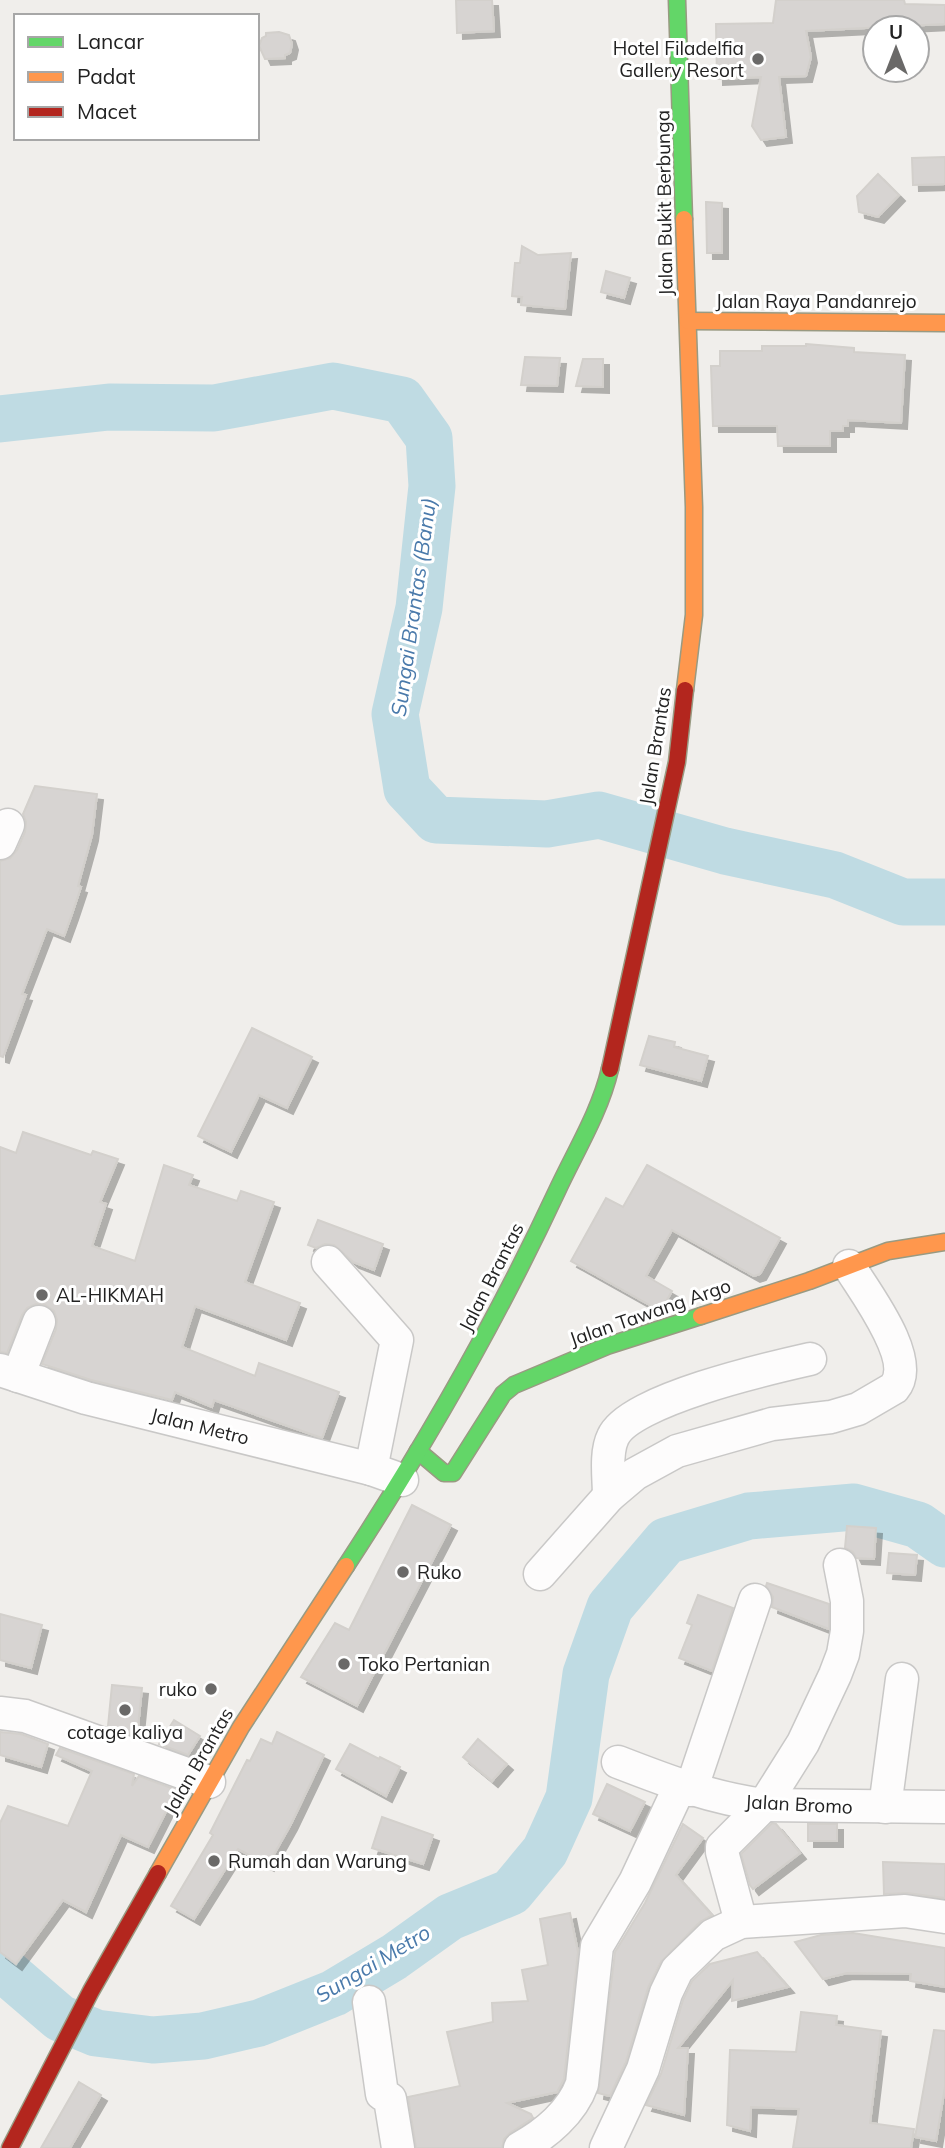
<svg xmlns="http://www.w3.org/2000/svg" width="945" height="2148" viewBox="0 0 945 2148" font-family="Mulish,sans-serif">
<style>
.lines{fill:none;stroke-linecap:round;stroke-linejoin:round}
.stream{stroke:#bfdbe3;stroke-width:8}
.river{stroke:#bfdbe3;stroke-width:47}
.building{fill:#d7d4d2;stroke:#d3d0cc;stroke-width:2;filter:url(#shadow)}
.street-casing{stroke:#c9c8c7;stroke-width:35}
.fast-casing{stroke:#999a82;stroke-width:19}
.slow-casing{stroke:#999a82;stroke-width:19}
.jam-casing{stroke:#999a82;stroke-width:19}
.street{stroke:#fdfcfc;stroke-width:32}
.fast{stroke:#63d668;stroke-width:16}
.slow{stroke:#ff974d;stroke-width:16}
.jam{stroke:#b3261e;stroke-width:16}
.poi-dot{fill:#6a6968;stroke:#fff;stroke-width:2.5}
.labels{text-anchor:middle;stroke-width:6;stroke-linejoin:round;paint-order:stroke}
.poi-label{font-size:19px;fill:#222;stroke:#fff;text-anchor:start}
.street-label{font-size:19px;fill:#222;stroke:#fff}
.water-label{font-size:21px;font-style:italic;fill:#4a7aab;stroke:#fff}
</style>
<defs>
<filter id="shadow"><feDropShadow dx="6" dy="6" stdDeviation="0" flood-color="#0004"/></filter>
</defs>
<rect width="100%" height="100%" fill="#f0eeeb"/>
<g class="lines">
<path class="stream" d="M0,1966L3,1969"/>
<g class="river">
<path d="M0,419L109,407L214,408L333,386L402,400L429,438L432,486L419,608L395,714L407,789L436,820L547,824L599,815L725,851L835,875L903,902H945"/>
<path d="M3,1969L60,2018L96,2033L153,2040L203,2036L259,2023L334,1993L394,1957L450,1917L511,1892L545,1851L569,1798L586,1674L610,1607L666,1541L749,1516L854,1507L918,1525L945,1544"/>
</g>
</g>
<g class="building">
<path d="M456,0H492L494,31L457,33Z"/>
<path d="M776,0H904L905,4L945,5V24L806,31L811,57L806,76L779,77L786,137L761,140L752,126L761,77L717,79L716,24L773,23Z"/>
<path d="M279,32L289,35L292,44L290,53L285,55V58L265,59L259,46L262,38L266,36V33Z"/>
<path d="M945,157V184L913,185L912,158Z"/>
<path d="M878,174L899,195L878,217L859,212L857,196Z"/>
<path d="M706,202L722,203V253H707Z"/>
<path d="M522,246L538,255L571,253L565,309L521,305L522,297L512,296L515,263H520Z"/>
<path d="M606,271L630,278L624,298L601,292Z"/>
<path d="M806,344L854,348V352L905,355L901,423L848,420V426H843V431H830V446H778L777,426H713L711,366H720V351H762V346H806Z"/>
<path d="M525,357L560,358L557,386L521,385Z"/>
<path d="M583,359H603V387L576,386Z"/>
<path d="M35,786L97,794L92,835L78,886L81,887L72,914L64,936L47,929L22,994L26,995L3,1057L0,1056V861L10,858L17,850L25,832L26,822L23,814Z"/>
<path d="M252,1028L312,1057L287,1108L259,1095L231,1152L198,1136Z"/>
<path d="M649,1036L675,1042L674,1047L708,1056L701,1081L640,1065Z"/>
<path d="M23,1132L91,1155L93,1151L118,1159L100,1202L106,1204L92,1246L135,1261L164,1165L193,1175L189,1185L237,1201L241,1191L274,1202L245,1282L300,1303L286,1340L195,1306L182,1347L255,1376L259,1363L339,1392L322,1438L214,1400L212,1407L175,1392L172,1400L91,1380L42,1364L56,1329L57,1320L54,1311L45,1305L36,1304L27,1308L22,1315L7,1353L0,1352V1147L16,1153Z"/>
<path d="M647,1165L780,1238L760,1274L754,1276L672,1230L646,1276L672,1291L664,1305L655,1308L571,1261L606,1198L623,1207Z"/>
<path d="M318,1220L383,1244L374,1270L353,1262L334,1245L325,1244L316,1248L308,1245Z"/>
<path d="M412,1505L451,1525L357,1706L301,1677L335,1623L349,1630Z"/>
<path d="M847,1526L876,1528L874,1559L856,1558L853,1552L845,1548Z"/>
<path d="M889,1553L917,1555L915,1575L887,1573Z"/>
<path d="M767,1583L829,1604V1629L772,1607L773,1597L766,1586Z"/>
<path d="M698,1595L733,1608L712,1671L679,1658L692,1625L687,1623Z"/>
<path d="M0,1614L42,1625L31,1668L0,1660Z"/>
<path d="M112,1685L142,1688L137,1737L108,1726Z"/>
<path d="M174,1720L200,1736L188,1755L159,1744Z"/>
<path d="M0,1732L21,1734L48,1744L41,1767L0,1755Z"/>
<path d="M277,1732L324,1755L291,1824L268,1865L238,1849L194,1919L171,1906L213,1835L210,1833L247,1760L250,1761L261,1739L272,1744Z"/>
<path d="M478,1739L507,1764L492,1781L463,1757Z"/>
<path d="M350,1744L379,1759L380,1757L400,1767L386,1796L336,1769Z"/>
<path d="M60,1748L134,1774L132,1786L139,1776L177,1790L148,1847L121,1835L86,1912L63,1900L16,1964L0,1952V1823L8,1806L68,1826L92,1771L56,1755Z"/>
<path d="M607,1784L645,1802L630,1831L593,1814Z"/>
<path d="M382,1817L433,1835L423,1864L372,1848Z"/>
<path d="M772,1823L776,1824L800,1853L753,1889L750,1885L741,1854Z"/>
<path d="M683,1824L703,1838L676,1875L712,1915L700,1922L661,1962L648,1988L626,2062L610,2096L598,2093L615,1952L645,1903Z"/>
<rect x="808" y="1824" width="29" height="17"/>
<path d="M883,1862L945,1864V1898L907,1893L884,1894Z"/>
<path d="M570,1913L578,1952L564,2079L557,2092L507,2103L531,2114L533,2118L510,2133L504,2139L502,2148H416L408,2097L460,2086L447,2032L493,2022L492,2003L528,2001L522,1970L548,1965L540,1919Z"/>
<path d="M853,1933L945,1948V1987L910,1981L911,1974L847,1973L823,1979L795,1942L821,1935Z"/>
<path d="M757,1952L788,1987L732,2001L733,1980L678,2048H688L684,2115L646,2105L661,2074L683,2000L692,1981L710,1964Z"/>
<path d="M801,2012L837,2016L836,2025L881,2031L870,2123L914,2129L911,2148H793L799,2109L751,2107L750,2131L727,2125L730,2050L796,2052Z"/>
<path d="M934,2030L945,2031V2087L936,2141L915,2137Z"/>
<path d="M79,2082L101,2095L70,2148H41Z"/>
</g>
<g class="lines">
<g class="street-casing">
<g id="street">
<path d="M0,843L8,825"/>
<path d="M328,1262L397,1340L371,1469"/>
<path d="M0,1370L86,1398L371,1469L402,1480"/>
<path d="M18,1376L39,1322"/>
<path d="M609,1496C609,1479 605,1453 613,1437C629,1400 770,1368 810,1359"/>
<path d="M540,1574L609,1496L635,1474L677,1451L772,1424L831,1417L858,1409L894,1388C918,1360 864,1291 849,1266"/>
<path d="M0,1713L25,1716L209,1782"/>
<path d="M618,1762C667,1781 711,1798 764,1805L945,1807"/>
<path d="M691,1790L755,1600"/>
<path d="M885,1807L902,1679"/>
<path d="M741,1922L722,1852V1847L764,1805L803,1743L835,1675L843,1654L847,1631V1601L840,1565"/>
<path d="M369,2002L382,2094L390,2099L398,2148"/>
<path d="M520,2148C546,2134 572,2112 582,2084L597,1946L635,1882L680,1786"/>
<path d="M606,2148L643,2069L666,1993L677,1970L713,1935L741,1922L905,1911L945,1917"/>
</g>
</g>
<g class="fast-casing">
<g id="fast">
<path d="M677,0L684,219"/>
<path d="M418,1451L444,1473H453L503,1394L514,1385L607,1346L701,1316"/>
<path d="M346,1566C425,1445 496,1322 557,1191C575,1152 600,1112 610,1069"/>
</g>
</g>
<g class="slow-casing">
<g id="slow">
<path d="M684,219L694,507V615L685,690"/>
<path d="M688,321L945,323"/>
<path d="M701,1316L809,1281L888,1251L945,1242"/>
<path d="M158,1873L241,1727L346,1566"/>
</g>
</g>
<g class="jam-casing">
<g id="jam">
<path d="M610,1069L677,762L685,690"/>
<path d="M10,2148L91,1991L158,1873"/>
</g>
</g>
<use href="#street" class="street"/>
<use href="#fast" class="fast"/>
<use href="#slow" class="slow"/>
<use href="#jam" class="jam"/>
</g>
<g class="poi-dot">
<circle cx="758" cy="59" r="7"/>
<circle cx="42" cy="1295" r="7"/>
<circle cx="403" cy="1572" r="7"/>
<circle cx="344" cy="1664" r="7"/>
<circle cx="211" cy="1689" r="7"/>
<circle cx="125" cy="1710" r="7"/>
<circle cx="214" cy="1861" r="7"/>
</g>
<g class="labels">
<g class="poi-label">
<text x="744" y="55" text-anchor="end">Hotel Filadelfia<tspan x="744" dy="22">Gallery Resort</tspan></text>
<text x="56" y="1302">AL-HIKMAH</text>
<text x="417" y="1579">Ruko</text>
<text x="358" y="1671">Toko Pertanian</text>
<text x="197" y="1696" text-anchor="end">ruko</text>
<text x="125" y="1739" text-anchor="middle">cotage kaliya</text>
<text x="228" y="1868">Rumah dan Warung</text>
</g>
<g class="street-label">
<text transform="translate(664 203) rotate(-91)" y="7">Jalan Bukit Berbunga</text>
<text x="816" y="308">Jalan Raya Pandanrejo</text>
<text transform="translate(655 746) rotate(-81)" y="7">Jalan Brantas</text>
<text transform="translate(491 1277) rotate(-63)" y="7">Jalan Brantas</text>
<text transform="translate(650 1312) rotate(-19)" y="7">Jalan Tawang Argo</text>
<text transform="translate(200 1426) rotate(14)" y="7">Jalan Metro</text>
<text transform="translate(198 1761) rotate(-60)" y="7">Jalan Brantas</text>
<text transform="translate(799 1804) rotate(3)" y="7">Jalan Bromo</text>
</g>
<g class="water-label">
<text transform="translate(414 607) rotate(-82)" y="7">Sungai Brantas (Banu)</text>
<text transform="translate(373 1964) rotate(-31)" y="7">Sungai Metro</text>
</g>
</g>
<rect x="14" y="14" width="245" height="126" fill="#ffffff" stroke="#a7a7a7" stroke-width="2"/>
<rect x="28" y="37" width="35" height="10" fill="#63d668" stroke="#a7a7a7" stroke-width="2"/>
<text x="77" y="49" font-size="21" fill="#222222">Lancar</text>
<rect x="28" y="72" width="35" height="10" fill="#ff974d" stroke="#a7a7a7" stroke-width="2"/>
<text x="77" y="84" font-size="21" fill="#222222">Padat</text>
<rect x="28" y="107" width="35" height="10" fill="#b3261e" stroke="#a7a7a7" stroke-width="2"/>
<text x="77" y="119" font-size="21" fill="#222222">Macet</text>
<g transform="translate(896 49)"><circle r="33" fill="#ffffff" stroke="#a7a7a7" stroke-width="2"/>
<path d="M0-5L12 26L0 18L-12 26Z" fill="#6a6968"/>
<text y="-10" font-size="19" font-weight="bold" text-anchor="middle" fill="#222222">U</text>
</g>
</svg>
